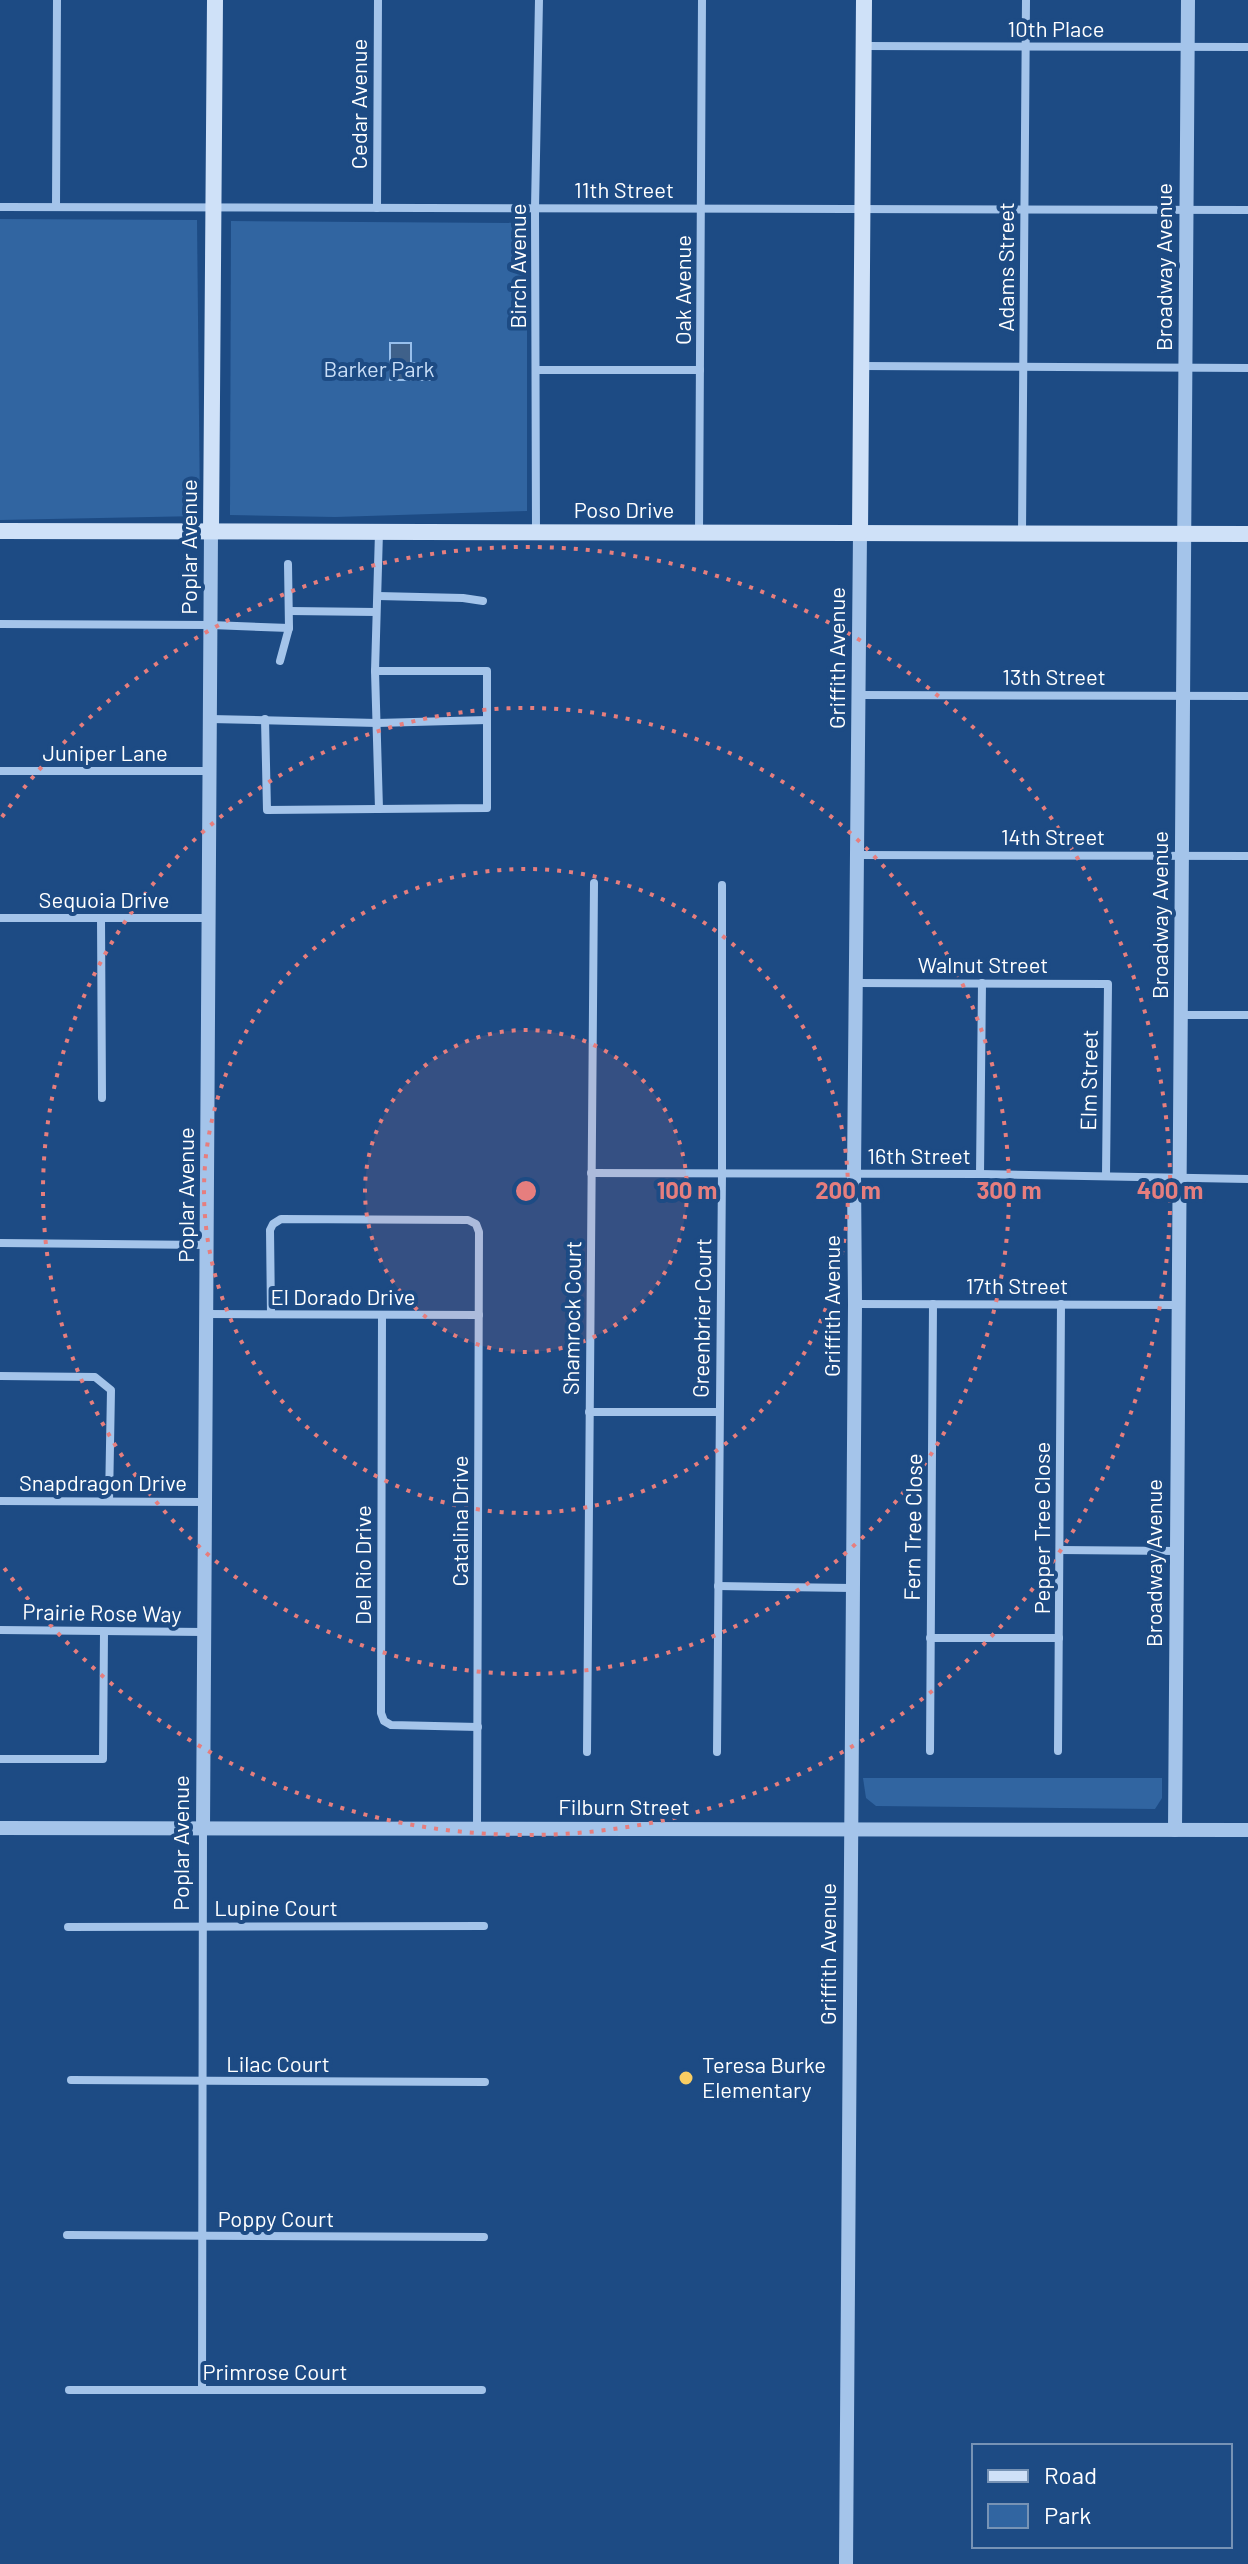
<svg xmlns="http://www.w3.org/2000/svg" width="1248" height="2564" viewBox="0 0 1248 2564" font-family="Barlow,sans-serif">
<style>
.green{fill:#3165a1}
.water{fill:#3f618a;stroke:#97bfec;stroke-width:2}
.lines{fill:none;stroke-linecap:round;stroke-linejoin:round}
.minor{stroke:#a4c4ea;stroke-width:8}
.tertiary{stroke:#a4c4ea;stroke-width:14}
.secondary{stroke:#cfe1f8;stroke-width:16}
.ring{fill:none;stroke:#e67e7e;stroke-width:4;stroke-dasharray:4 8}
.poi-dot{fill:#f9cd63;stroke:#1d4b84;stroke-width:3}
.labels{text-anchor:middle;stroke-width:8;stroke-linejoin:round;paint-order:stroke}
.street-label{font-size:22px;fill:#fff;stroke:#1d4b84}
.park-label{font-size:22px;fill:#c9def7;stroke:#1d4b84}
.poi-label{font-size:22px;fill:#fff;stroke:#1d4b84;text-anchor:start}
.centre{fill:#e67e7e;stroke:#1d4b84;stroke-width:4}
.ring-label{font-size:24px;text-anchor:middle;font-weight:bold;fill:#e67e7e;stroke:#1d4b84;stroke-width:8;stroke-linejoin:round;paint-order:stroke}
</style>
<rect width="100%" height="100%" fill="#1d4b84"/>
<g class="green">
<path d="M0,219L197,220L200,516L0,520Z"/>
<path d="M231,221L527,223V511L335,517L230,515Z"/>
<path d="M863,1778H1162V1798L1155,1809L876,1806L866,1798Z"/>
</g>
<path class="water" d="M390,343H411V363L430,364V380H390Z"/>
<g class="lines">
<g class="minor">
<path d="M864,46L1248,47"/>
<path d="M0,207L1248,210"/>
<path d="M56,207L57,0"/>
<path d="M377,208L378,0"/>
<path d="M862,366L1248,368"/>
<path d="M536,370H700"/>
<path d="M379,532L375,671L379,809"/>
<path d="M536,532L535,208L539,0"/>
<path d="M699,533L702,0"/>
<path d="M1022,533L1026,0"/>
<path d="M378,596L463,598L483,601"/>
<path d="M290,611L376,612"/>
<path d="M0,624L211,625L289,628"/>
<path d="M280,661L289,628L288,564"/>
<path d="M859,695L1248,696"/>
<path d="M211,719L377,723L487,720"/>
<path d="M265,719L267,810L487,808V671H375"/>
<path d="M0,771H211"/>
<path d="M858,855L1248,856"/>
<path d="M0,918H208"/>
<path d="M101,918L102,1098"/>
<path d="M857,983L1108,984L1106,1176"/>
<path d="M1181,1015H1248"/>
<path d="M591,1173L980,1174L1248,1179"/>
<path d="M980,1174L982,983"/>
<path d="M0,1243L208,1245"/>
<path d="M855,1304L1179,1305"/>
<path d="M207,1314L479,1315"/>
<path d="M271,1314L270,1230L273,1224L281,1219L468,1220L476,1224L479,1232L477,1828"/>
<path d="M382,1315L381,1713L384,1721L391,1725L478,1727"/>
<path d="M0,1376L95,1377L111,1390L109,1501"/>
<path d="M589,1412H719"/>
<path d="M0,1501L205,1502"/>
<path d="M1060,1550L1176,1551"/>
<path d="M718,1586L852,1588"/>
<path d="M0,1630L204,1632"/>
<path d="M930,1638H1059"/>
<path d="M930,1751L933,1304"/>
<path d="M1058,1751L1061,1304"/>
<path d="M587,1752L594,883"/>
<path d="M717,1752L722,1173V885"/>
<path d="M0,1759H103L104,1632"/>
<path d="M68,1927L484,1926"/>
<path d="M71,2080L485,2082"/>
<path d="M67,2235L484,2237"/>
<path d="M69,2390H482"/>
<path d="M202,2390L203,1828"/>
</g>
<g class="tertiary">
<path d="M0,1828L1248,1830"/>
<path d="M203,1828L211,531"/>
<path d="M1175,1830L1188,0"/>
<path d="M846,2564L855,1304L854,1174L860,533"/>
</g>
<g class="secondary">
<path d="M0,531L1248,534"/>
<path d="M211,531L215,0"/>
<path d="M860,533L864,0"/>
</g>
</g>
<circle cx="526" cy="1191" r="161" fill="#e67e7e" fill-opacity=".12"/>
<g class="ring">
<circle cx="526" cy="1191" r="161"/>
<circle cx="526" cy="1191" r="322"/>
<circle cx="526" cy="1191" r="483"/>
<path d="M2 817A644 644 0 1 1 2 1565"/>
</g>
<circle class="poi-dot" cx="686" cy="2078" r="8"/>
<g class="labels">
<g class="street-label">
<text x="1056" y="37">10th Place</text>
<text transform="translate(359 104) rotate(-90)" y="8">Cedar Avenue</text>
<text x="624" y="198">11th Street</text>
<text transform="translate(518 266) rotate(-90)" y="8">Birch Avenue</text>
<text transform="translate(1006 267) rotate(-90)" y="8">Adams Street</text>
<text transform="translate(1164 267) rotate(-90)" y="8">Broadway Avenue</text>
<text transform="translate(683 290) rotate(-90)" y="8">Oak Avenue</text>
<text x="624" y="518">Poso Drive</text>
<text transform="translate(189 547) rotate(-90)" y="8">Poplar Avenue</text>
<text transform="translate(837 658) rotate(-90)" y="8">Griffith Avenue</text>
<text x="1054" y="685">13th Street</text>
<text x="105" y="761">Juniper Lane</text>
<text x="1053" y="845">14th Street</text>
<text x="104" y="908">Sequoia Drive</text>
<text transform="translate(1160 915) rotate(-90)" y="8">Broadway Avenue</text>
<text x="983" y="973">Walnut Street</text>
<text transform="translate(1089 1080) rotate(-89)" y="8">Elm Street</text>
<text x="919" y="1164">16th Street</text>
<text transform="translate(186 1195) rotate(-90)" y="8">Poplar Avenue</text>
<text x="1017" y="1294">17th Street</text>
<text x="343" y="1305">El Dorado Drive</text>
<text transform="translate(832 1306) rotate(-90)" y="8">Griffith Avenue</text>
<text transform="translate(572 1318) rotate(-89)" y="8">Shamrock Court</text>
<text transform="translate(702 1318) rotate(-89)" y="8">Greenbrier Court</text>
<text x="103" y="1491">Snapdragon Drive</text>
<text transform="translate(460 1521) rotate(-90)" y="8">Catalina Drive</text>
<text transform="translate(913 1527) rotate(-89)" y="8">Fern Tree Close</text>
<text transform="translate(1042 1528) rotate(-90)" y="8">Pepper Tree Close</text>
<text transform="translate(1154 1563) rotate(-90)" y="8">Broadway Avenue</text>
<text transform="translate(363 1565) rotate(-90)" y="8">Del Rio Drive</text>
<text transform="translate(102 1613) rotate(1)" y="8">Prairie Rose Way</text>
<text x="624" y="1815">Filburn Street</text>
<text transform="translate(181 1843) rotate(-90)" y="8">Poplar Avenue</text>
<text x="276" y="1916">Lupine Court</text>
<text transform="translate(828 1954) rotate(-90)" y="8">Griffith Avenue</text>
<text x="278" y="2072">Lilac Court</text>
<text x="276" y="2227">Poppy Court</text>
<text x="275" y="2380">Primrose Court</text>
</g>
<g class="park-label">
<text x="379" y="377">Barker Park</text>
</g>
<g class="poi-label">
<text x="702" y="2073">Teresa Burke<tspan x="702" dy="25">Elementary</tspan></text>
</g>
</g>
<circle cx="526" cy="1191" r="12" class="centre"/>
<g class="ring-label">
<text x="687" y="1199">100 m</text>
<text x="848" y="1199">200 m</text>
<text x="1009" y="1199">300 m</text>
<text x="1170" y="1199">400 m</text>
</g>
<rect x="972" y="2444" width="260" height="104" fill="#1d4b84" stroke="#7793b5" stroke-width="2"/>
<rect x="988" y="2470" width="40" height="12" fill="#cfe1f8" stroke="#7793b5" stroke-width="2"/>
<text x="1044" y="2484" font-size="24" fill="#ffffff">Road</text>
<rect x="988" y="2504" width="40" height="24" fill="#3165a1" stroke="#7793b5" stroke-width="2"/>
<text x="1044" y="2524" font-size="24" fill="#ffffff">Park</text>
</svg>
